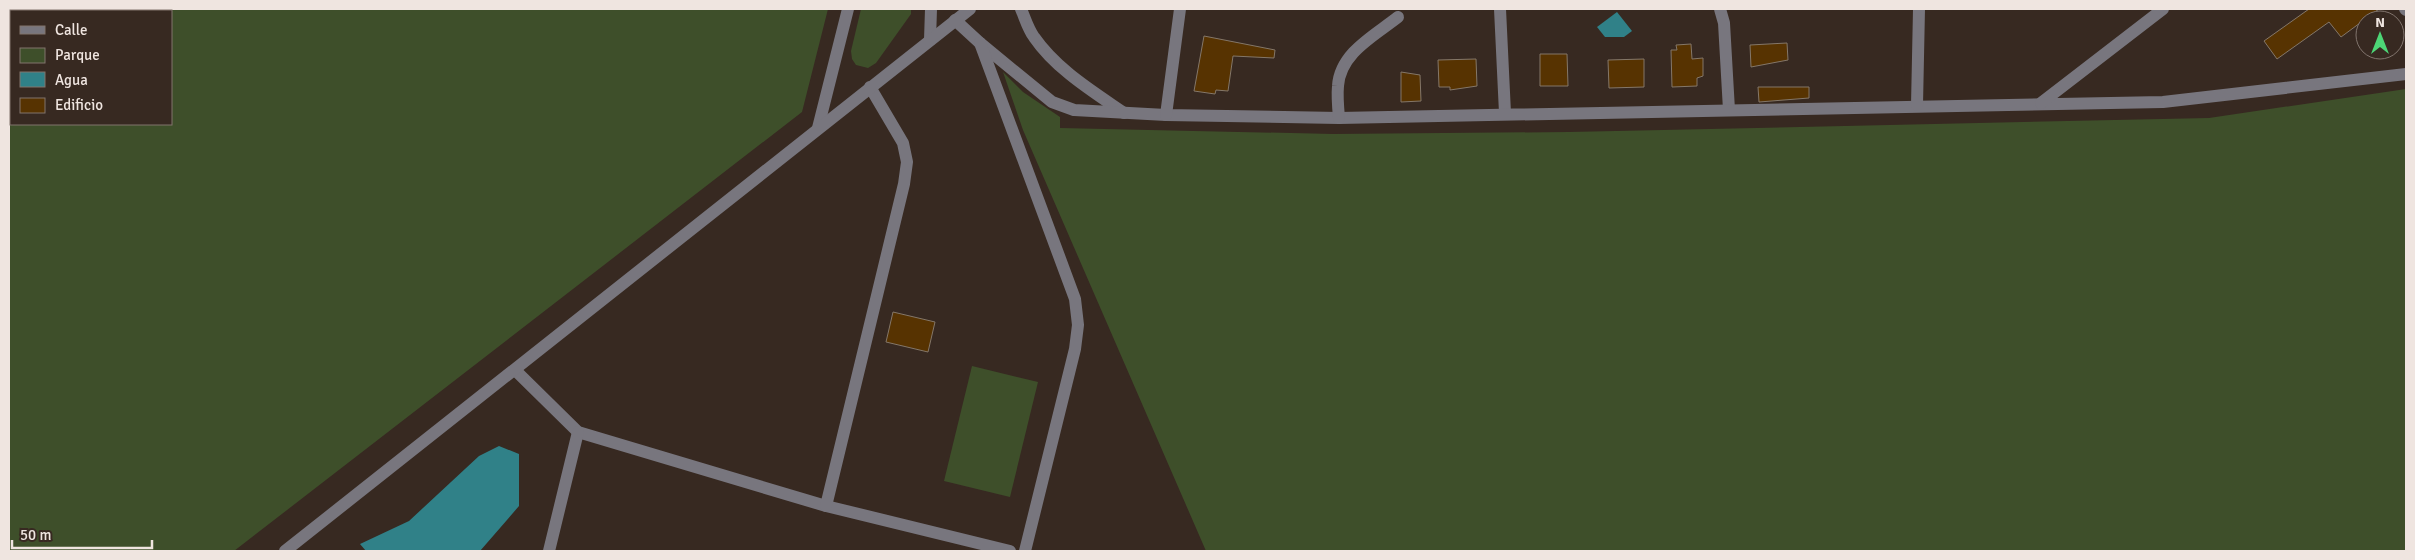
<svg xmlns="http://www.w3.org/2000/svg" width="2415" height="560" viewBox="0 0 2415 560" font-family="Signika,sans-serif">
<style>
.green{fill:#3e4f2a;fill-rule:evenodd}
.water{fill:#308188}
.building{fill:#573301;stroke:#847769}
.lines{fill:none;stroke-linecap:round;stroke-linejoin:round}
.minor{stroke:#78767e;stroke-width:12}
</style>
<rect width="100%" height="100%" fill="#372921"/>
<g class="green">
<path d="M9,9H828L802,112L234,551H9ZM11,11H171V124H11Z"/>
<path d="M861,9H911V14L876,63L868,68L856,65L852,59L851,51Z"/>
<path d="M1003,72L1023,92L1060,117V128L1333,134L1569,132L2209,118L2406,89V551H1206L1023,130Z"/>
<path d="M972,366L1038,382L1010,497L944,481Z"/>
</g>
<g class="water">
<path d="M1617,12L1632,31L1624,37H1605L1597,27Z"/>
<path d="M499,446L519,454V506L480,551H366L360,544L409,521L479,456Z"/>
</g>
<g class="building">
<path d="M2309,9H2379L2341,37L2329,22L2277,59L2264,41Z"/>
<path d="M1204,36L1275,50L1274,58L1233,56L1228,91L1216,90L1215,94L1194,91Z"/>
<path d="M1787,43L1788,60L1751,67L1750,45Z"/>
<path d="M1691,44L1692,59L1703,58V76L1697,78V86L1672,87L1671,50H1677L1676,45Z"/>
<path d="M1540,54H1567L1568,86H1540Z"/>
<path d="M1476,59L1477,86L1450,90V87H1439L1438,60Z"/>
<path d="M1644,59V87L1609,88L1608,60Z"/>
<path d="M1401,72L1420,75L1421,101L1401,102Z"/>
<path d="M1758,87H1809V98L1759,102Z"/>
<path d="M893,312L935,322L928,352L886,342Z"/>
</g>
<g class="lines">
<g class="minor">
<path d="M1021,9C1025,18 1028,29 1034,37C1056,69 1092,91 1124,113"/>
<path d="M1500,9L1505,113"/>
<path d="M1720,9L1724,23L1729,110"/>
<path d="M2405,9L2406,10"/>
<path d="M955,20L980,43L1052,102L1074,110L1166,115L1339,118L2163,102L2406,74"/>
<path d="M930,40L931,9"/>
<path d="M980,43L1075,299L1078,325L1075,349L1025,551"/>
<path d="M2041,103L2163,9"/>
<path d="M1917,105L1919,9"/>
<path d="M1166,115L1180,9"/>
<path d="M1339,118C1338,107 1337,96 1338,86C1340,53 1374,36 1398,17"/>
<path d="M818,128L848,9"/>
<path d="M515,370L578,432L826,506L1010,551"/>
<path d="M826,506L904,184L907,162L903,143L870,87"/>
<path d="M285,551L970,9"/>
<path d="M549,551L578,432"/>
</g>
</g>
<rect width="2415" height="560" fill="none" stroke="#efe5e0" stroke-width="20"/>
<rect x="10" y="10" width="162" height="115" fill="#372921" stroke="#81746d"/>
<rect x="20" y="26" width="25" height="8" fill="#78767e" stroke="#81746d"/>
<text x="55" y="35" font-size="15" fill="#efe5e0">Calle</text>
<rect x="20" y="48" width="25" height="15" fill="#3e4f2a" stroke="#81746d"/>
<text x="55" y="60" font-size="15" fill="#efe5e0">Parque</text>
<rect x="20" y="72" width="25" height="15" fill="#308188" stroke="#81746d"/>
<text x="55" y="85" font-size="15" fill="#efe5e0">Agua</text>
<rect x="20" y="98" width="25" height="15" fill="#573301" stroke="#81746d"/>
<text x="55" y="110" font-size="15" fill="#efe5e0">Edificio</text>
<g transform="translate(2380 35)"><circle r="24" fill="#372921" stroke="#81746d"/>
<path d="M0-4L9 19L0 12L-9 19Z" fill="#4dd676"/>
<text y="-8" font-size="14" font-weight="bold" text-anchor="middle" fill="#efe5e0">N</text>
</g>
<path d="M12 540v8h140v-8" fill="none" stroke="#efe5e0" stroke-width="2.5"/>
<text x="20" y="540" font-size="15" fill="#efe5e0" stroke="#372921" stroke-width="4" paint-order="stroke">50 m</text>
</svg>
